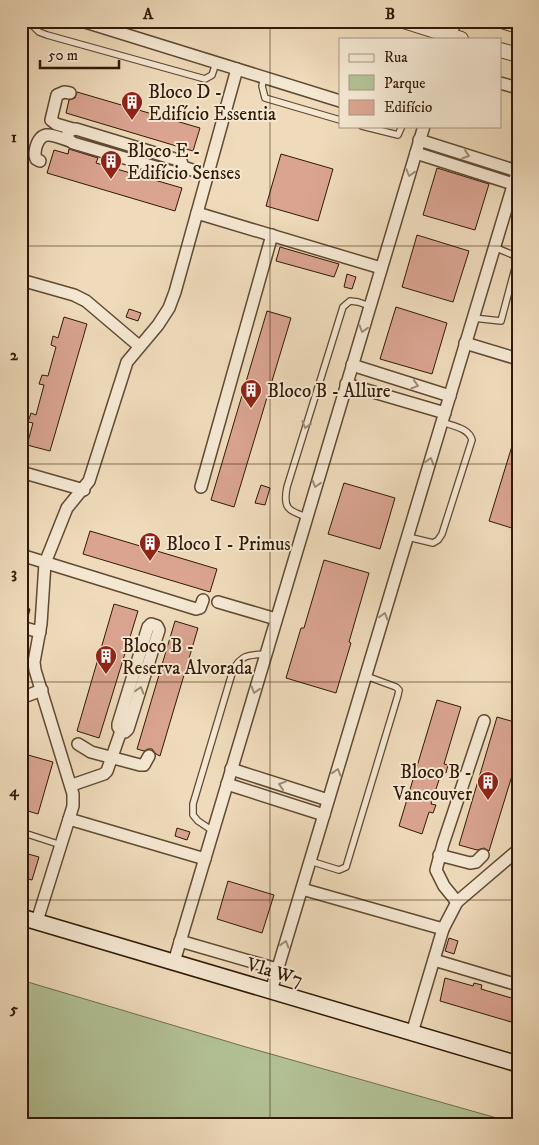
<svg xmlns="http://www.w3.org/2000/svg" width="539" height="1145" viewBox="0 0 539 1145" font-family="'IM FELL DW Pica',serif">
<style>
.green{fill:#b2c195;stroke:#726d4e}
.building{fill:#daa491;stroke:#311906}
.lines{fill:none;stroke-linecap:round;stroke-linejoin:round}
.service-casing{stroke:#604a33;stroke-width:8}
.minor-casing{stroke:#604a33;stroke-width:14}
.tertiary-casing{stroke:#604a33;stroke-width:16}
.secondary-casing{stroke:#311906;stroke-width:18}
.service{stroke:#f5e8d3;stroke-width:5.5}
.minor{stroke:#f5e8d3;stroke-width:11}
.tertiary{stroke:#f5e8d3;stroke-width:14}
.secondary{stroke:#f5e8d3;stroke-width:15}
.oneway{stroke:#9d8b77}
.grid{fill:none;stroke:#311906;stroke-width:1;stroke-opacity:0.55}
.labels{text-anchor:middle;stroke-width:4;stroke-linejoin:round;paint-order:stroke}
.poi-label{font-size:19px;fill:#311906;stroke:#f5e8d3;text-anchor:start}
.street-label{font-size:19px;fill:#311906;stroke:#f5e8d3}
.neatline{fill:none;stroke:#311906;stroke-width:2}
.grid-label{font-size:16px;text-anchor:middle;font-weight:bold;fill:#311906}
</style>
<rect width="100%" height="100%" fill="#efdbbb"/>
<filter id="stains"><feTurbulence type="fractalNoise" baseFrequency=".004" numOctaves="4"/><feColorMatrix values="0 0 0 0 .2 0 0 0 0 .09 0 0 0 0 .02 0 0 0 .5 -.17"/></filter>
<radialGradient id="worn" r=".72"><stop offset=".6" stop-color="#630" stop-opacity="0"/><stop offset="1" stop-color="#630" stop-opacity=".3"/></radialGradient>
<path class="green" d="M21,980L246,1047L518,1124H21Z"/>
<g class="building">
<path d="M77,92L200,128L193,151L66,113L69,100L75,98Z"/>
<path d="M69,149L98,158L96,163L182,188L175,211L47,173L54,150L68,154Z"/>
<path d="M281,154L333,169L318,221L266,206Z"/>
<path d="M437,168L489,184L475,230L423,215Z"/>
<path d="M417,235L469,251L453,302L402,287Z"/>
<path d="M280,247L339,264L334,277L276,261Z"/>
<path d="M347,274L356,277L352,289L344,287Z"/>
<path d="M396,307L447,323L432,374L380,359Z"/>
<path d="M129,309L141,313L138,321L126,317Z"/>
<path d="M267,311L291,318L234,507L211,500Z"/>
<path d="M64,317L87,324L50,451L27,445L33,423L28,422L31,413L36,415L44,385L39,384L42,375L48,376L56,347L51,345L53,336L58,338Z"/>
<path d="M516,433H518V519L515,529L489,521Z"/>
<path d="M344,483L395,498L380,549L328,534Z"/>
<path d="M261,485L270,488L265,505L255,503Z"/>
<path d="M90,531L217,569L210,592L83,554Z"/>
<path d="M324,560L369,573L349,642L351,643L336,693L286,678L301,628H304Z"/>
<path d="M114,604L138,611L99,738L77,731Z"/>
<path d="M21,607L30,609L27,621L21,620Z"/>
<path d="M175,621L198,628L160,756L156,754L152,749H148L144,751L137,749Z"/>
<path d="M437,700L461,707L444,764L448,765L446,773L442,771L431,804L436,805L433,813L429,812L422,834L399,826Z"/>
<path d="M497,717L518,723V756L489,851L484,848L477,850L459,845Z"/>
<path d="M21,753L53,762L38,814L21,809Z"/>
<path d="M177,828L190,832L187,840L175,836Z"/>
<path d="M21,852L39,857L32,880L21,877Z"/>
<path d="M228,881L274,895L262,933L217,919Z"/>
<path d="M449,938L458,941L454,954L445,951Z"/>
<path d="M445,978L473,986L474,983L482,985L481,989L518,1000V1024L440,1001Z"/>
</g>
<g class="lines">
<g class="service-casing">
<g id="service">
<path d="M32,21V25L39,32L47,35L205,79L212,75L216,63"/>
<path d="M264,78L262,86L265,98L340,120"/>
<path d="M362,126L398,135L402,126"/>
<path d="M473,318L501,321L518,257L494,247"/>
<path d="M307,517C287,511 283,507 287,487L343,307L350,301L358,302L370,306"/>
<path d="M408,537L433,543L438,540L442,534L472,440C469,428 453,426 442,422"/>
<path d="M213,831L198,821L193,815V804L233,670C242,654 249,655 266,654"/>
<path d="M21,832L61,845"/>
<path d="M310,861L339,870L346,867L398,695L399,690L396,687L366,676"/>
</g>
</g>
<g class="minor-casing">
<g id="minor">
<path d="M82,21L340,101"/>
<path d="M450,39L455,21"/>
<path d="M500,83L518,88"/>
<path d="M70,93L64,92L57,95L51,120L56,124L73,129"/>
<path d="M76,129L178,160L181,161L183,167L181,170L176,173L73,143L68,139V133L71,130Z"/>
<path d="M419,140L517,171"/>
<path d="M416,153L513,184"/>
<path d="M40,161L36,159C34,154 35,152 36,147C42,127 56,137 70,141"/>
<path d="M183,167L208,175"/>
<path d="M197,213L381,268"/>
<path d="M21,280L74,295L86,301L139,346"/>
<path d="M465,343L518,359"/>
<path d="M352,365L450,396"/>
<path d="M346,384L445,413"/>
<path d="M21,472L84,490"/>
<path d="M201,487L272,235"/>
<path d="M21,555L196,609L200,608L203,600"/>
<path d="M218,602L276,619"/>
<path d="M21,627L40,632"/>
<path d="M21,698L42,690"/>
<path d="M78,744L91,752L140,765H144L149,756"/>
<path d="M231,769L328,800"/>
<path d="M227,784L324,815"/>
<path d="M72,785L104,774L107,771L121,731L118,727V724L148,627L151,624L157,626L159,630L128,729L125,732L121,731"/>
<path d="M69,819L205,859"/>
<path d="M439,855L470,863L476,862L483,855"/>
<path d="M302,889L443,929"/>
<path d="M457,902L444,886L436,870L443,844L484,721"/>
<path d="M37,921L69,819L73,806V794L35,670L34,662L41,624L45,563L67,508L89,481L127,362L158,325L169,308L175,292L237,69"/>
<path d="M180,941L277,969"/>
<path d="M434,960L518,985"/>
<path d="M174,962L424,126"/>
<path d="M271,991L518,169"/>
<path d="M412,1033L443,929L457,902L518,850"/>
</g>
</g>
<g class="tertiary-casing">
<g id="tertiary">
<path d="M404,21L461,39"/>
<path d="M502,21L518,26"/>
<path d="M500,50L518,55"/>
</g>
</g>
<g class="secondary-casing">
<path id="secondary" d="M21,917L518,1064"/>
</g>
<use href="#service" class="service"/>
<use href="#minor" class="minor"/>
<use href="#tertiary" class="tertiary"/>
<use href="#secondary" class="secondary"/>
</g>
<defs><path id="oneway-chevron" d="M-2-3.5L2.5 0L-2 3.5" fill="none" stroke-width="1.6" stroke-linecap="round" stroke-linejoin="round" transform="scale(1.25)"/></defs>
<g class="oneway">
<use href="#oneway-chevron" transform="translate(466 155) rotate(18)"/>
<use href="#oneway-chevron" transform="translate(410 173) rotate(107)"/>
<use href="#oneway-chevron" transform="translate(363 329) rotate(107)"/>
<use href="#oneway-chevron" transform="translate(415 385) rotate(17)"/>
<use href="#oneway-chevron" transform="translate(306 425) rotate(107)"/>
<use href="#oneway-chevron" transform="translate(430 461) rotate(-73)"/>
<use href="#oneway-chevron" transform="translate(316 484) rotate(107)"/>
<use href="#oneway-chevron" transform="translate(384 616) rotate(-73)"/>
<use href="#oneway-chevron" transform="translate(140 690) rotate(-73)"/>
<use href="#oneway-chevron" transform="translate(255 690) rotate(107)"/>
<use href="#oneway-chevron" transform="translate(337 772) rotate(-73)"/>
<use href="#oneway-chevron" transform="translate(282 785) rotate(-162)"/>
<use href="#oneway-chevron" transform="translate(285 944) rotate(-73)"/>
</g>
<path class="grid" d="M270,21V1124M21,246H518M21,464H518M21,682H518M21,900H518"/>
<defs>
<g id="building-pin" transform="scale(1.125)"><path d="M0 17L-7.5 6A9.5 9.5 0 1 1 7.5 6Z" fill="#8f2418" stroke="#f5e8d3"/><path d="M-4-6H4V6H1V3H-1V6H-4ZM-2.5-4.3h1.7v1.8h-1.7ZM.8-4.3h1.7v1.8H.8ZM-2.5-1h1.7V.8h-1.7ZM.8-1h1.7V.8H.8Z" fill="#fff"/></g>
</defs>
<g fill-rule="evenodd">
<use href="#building-pin" x="132" y="102"/>
<use href="#building-pin" x="111" y="161"/>
<use href="#building-pin" x="251" y="390"/>
<use href="#building-pin" x="150" y="543"/>
<use href="#building-pin" x="106" y="656"/>
<use href="#building-pin" x="488" y="782"/>
</g>
<g class="labels">
<g class="poi-label">
<text x="148" y="98">Bloco D -<tspan x="148" dy="22">Edifício Essentia</tspan></text>
<text x="127" y="157">Bloco E -<tspan x="127" dy="22">Edifício Senses</tspan></text>
<text x="267" y="397">Bloco B - Allure</text>
<text x="166" y="550">Bloco I - Primus</text>
<text x="122" y="652">Bloco B -<tspan x="122" dy="22">Reserva Alvorada</tspan></text>
<text x="472" y="778" text-anchor="end">Bloco B -<tspan x="472" dy="22">Vancouver</tspan></text>
</g>
<g class="street-label">
<text transform="translate(275 971) rotate(17)" y="7">Vla W7</text>
</g>
</g>
<rect width="539" height="1145" fill="none" stroke="#efdbbb" stroke-width="55"/>
<rect x="339" y="38" width="162" height="90" fill="#f5e8d3" stroke="#a79581"/>
<rect x="349" y="54" width="25" height="8" fill="#f5e8d3" stroke="#a79581"/>
<text x="384" y="62" font-size="15" fill="#311906">Rua</text>
<rect x="349" y="75" width="25" height="15" fill="#b2c195" stroke="#a79581"/>
<text x="384" y="88" font-size="15" fill="#311906">Parque</text>
<rect x="349" y="100" width="25" height="15" fill="#daa491" stroke="#a79581"/>
<text x="384" y="112" font-size="15" fill="#311906">Edifício</text>
<path d="M40 60v8h79v-8" fill="none" stroke="#311906" stroke-width="2.5"/>
<text x="48" y="60" font-size="15" fill="#311906" stroke="#f5e8d3" stroke-width="4" paint-order="stroke">50 m</text>
<rect x="28" y="28" width="484" height="1090" class="neatline"/>
<g class="grid-label">
<text x="148" y="19">A</text>
<text x="390" y="19">B</text>
<text x="14" y="142">1</text>
<text x="14" y="360">2</text>
<text x="14" y="578">3</text>
<text x="14" y="796">4</text>
<text x="14" y="1014">5</text>
</g>
<rect width="100%" height="100%" filter="url(#stains)"/>
<rect width="100%" height="100%" fill="url(#worn)"/>
</svg>
